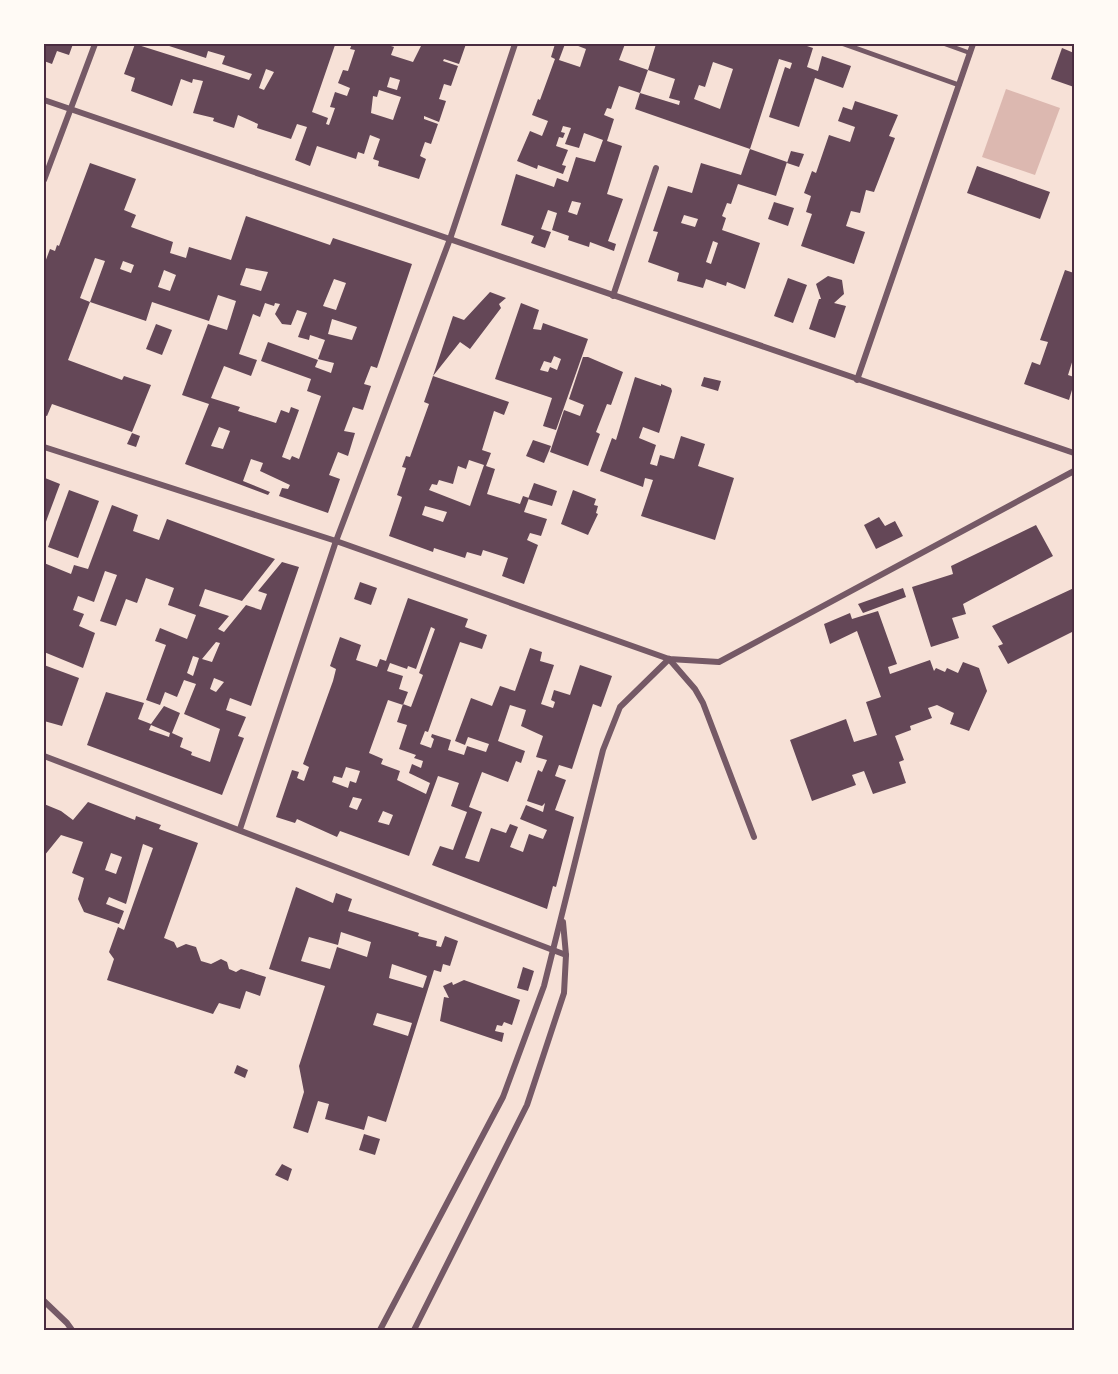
<svg xmlns="http://www.w3.org/2000/svg" width="1118" height="1374" viewBox="0 0 1118 1374" font-family="Overpass,sans-serif">
<style>
.water{fill:#dcb8b0}
.building{fill:#644757;fill-rule:evenodd}
.lines{fill:none;stroke-linecap:round;stroke-linejoin:round}
.service{stroke:#755966;stroke-width:4.5}
.pedestrian{stroke:#755966;stroke-width:5}
.minor{stroke:#755966;stroke-width:6}
.neatline{fill:none;stroke:#4a2c40;stroke-width:2}
</style>
<rect width="100%" height="100%" fill="#f7e1d7"/>
<path class="water" d="M1006,89L1060,108L1035,175L982,157Z"/>
<g class="building">
<path d="M44,44H73L69,55L57,51L52,64L44,61Z"/>
<path d="M135,44L249,80L252,74L222,64L225,56L208,51L206,58L163,44L335,45L312,112L328,118L326,124L329,125L335,108L330,107L335,92L347,96L350,88L338,83L343,70L348,71L355,50L350,49L352,44H391V46L394,47L391,55L413,62L422,44H466L459,64L444,59L443,61L458,66L451,86L444,84L439,99L446,101L439,122L424,116V119L438,124L431,144L425,142L420,156L426,159L419,179L378,166L379,161L373,159L380,139L370,135L364,154L358,152L356,159L317,146L310,166L295,160L307,127L297,124L291,139L257,128L258,124L238,115L234,128L213,121L214,118L193,113L203,81L193,79L192,83L181,79L172,106L131,91L135,78L124,74ZM266,69L274,72L264,90L259,88ZM390,77L400,80L397,90L387,87ZM379,90L401,97L393,120L371,113L373,96L377,97Z"/>
<path d="M555,44H565L559,60L580,67L586,49L573,44H625L619,60L648,70L640,93L619,86L611,109L607,108L604,115L614,119L607,141L622,146L607,194L623,199L608,241L616,244L614,251L590,242L589,247L568,240L569,236L552,230L557,213L548,210L541,229L551,232L545,248L531,243L534,236L501,225L516,174L554,187L557,178L568,182L576,157L595,162L603,140L584,133L579,148L565,144L571,128L563,126L561,132L565,133L563,138L559,137L556,146L568,150L562,165L566,166L563,174L538,165L537,169L517,161L530,131L542,136L548,121L532,115L538,99L540,100L555,59L551,57ZM572,201L581,203L577,215L568,212Z"/>
<path d="M656,44H801L813,48L807,67L818,71L822,56L851,66L843,88L815,78L799,127L769,117L785,67L790,69L792,63L779,59L750,149L635,109L640,93L679,105L680,101L669,98L675,79L648,70ZM713,62L733,69L720,109L694,99L699,85L705,87Z"/>
<path d="M1062,48L1074,53V87L1051,79Z"/>
<path d="M855,101L898,115L889,136L895,138L874,192L866,190L860,213L851,211L846,226L865,232L854,264L801,246L812,214L806,212L811,196L804,193L812,171L816,173L829,135L850,142L855,127L838,121L843,107L852,110Z"/>
<path d="M750,149L787,162L776,196L738,184L731,204L727,203L722,216L726,218L722,230L760,243L745,289L727,282L726,286L706,279L703,288L677,281L679,273L648,262L658,232L653,231L668,186L692,193L701,163L741,175ZM684,215L698,219L695,227L681,223ZM713,241L718,243L711,264L706,262Z"/>
<path d="M791,151L804,154L799,167L787,163Z"/>
<path d="M90,163L136,179L124,210L136,215L131,227L173,242L170,253L186,258L189,247L231,260L246,216L330,245L333,238L412,264L377,368L371,366L364,384L371,386L363,410L353,407L344,431L355,433L348,456L338,452L329,475L340,479L328,513L279,496L282,488L288,489L290,485L260,471L263,463L251,459L243,481L270,492L268,495L185,464L209,404L182,395L208,324L227,330L236,301L218,295L209,321L152,302L146,321L90,302L68,360L122,380L124,376L151,385L132,432L52,404L47,416L44,415V265L50,249L55,251L57,245L59,246ZM95,258L105,261L90,302L80,298ZM123,261L134,265L131,273L120,269ZM246,268L268,272L261,291L240,285ZM164,270L176,275L170,291L158,287ZM334,279L346,283L336,310L323,306ZM265,303L274,306L275,303L280,304L275,314L282,324L291,325L297,310L307,313L298,337L309,340L310,335L325,340L318,359L334,363L331,373L315,367L318,360L268,342L261,361L311,379L307,391L321,396L299,459L292,456L290,460L282,457L299,410L291,407L289,413L281,410L276,423L238,411L240,407L211,398L224,366L251,376L257,360L239,354L253,314L260,317ZM332,319L357,327L352,340L328,334ZM219,427L230,431L223,449L211,446Z"/>
<path d="M977,166L1050,192L1040,219L967,193Z"/>
<path d="M774,202L794,208L788,226L768,219Z"/>
<path d="M1065,270L1074,273V356L1068,375L1074,377V383L1069,400L1024,384L1032,362L1040,365L1048,342L1040,340Z"/>
<path d="M828,276L842,280L844,294L834,303L846,306L835,338L809,329L819,299H821L816,284Z"/>
<path d="M788,278L807,285L793,323L774,316Z"/>
<path d="M490,292L506,298L499,304L501,308L470,349L460,342L433,376L453,316L464,320Z"/>
<path d="M521,303L539,310L533,329L541,330L543,323L588,339L556,430L543,426L552,398L495,379ZM554,356L561,359L557,370L550,367L548,372L540,370L544,361L551,363Z"/>
<path d="M156,324L172,330L162,355L146,349Z"/>
<path d="M583,357H588L623,372L611,405L607,404L596,432L600,434L588,466L550,452L564,410L580,416L584,405L569,399Z"/>
<path d="M433,376L509,402L504,415L494,411L482,450L491,453L486,466L495,469L487,494L520,504L523,496L529,498L524,512L547,519L541,536L530,533L527,540L538,545L524,584L502,576L508,558L483,550L481,556L467,552L465,558L434,548L433,552L389,536L402,497L397,495L406,468L402,467L406,456L410,457L429,404L424,402ZM469,460L484,465L470,506L429,490L432,484L437,485L439,480L453,484L458,466L466,469ZM425,506L447,512L443,522L422,515Z"/>
<path d="M635,377L661,386V384L671,388L672,391L659,433L643,427L639,438L656,445L650,464L657,466L660,455L674,459L681,436L705,444L698,466L734,478L715,540L641,516L653,480L645,478L643,487L600,471L612,438L616,440Z"/>
<path d="M704,377L721,381L718,391L701,386Z"/>
<path d="M132,433L140,436L136,447L127,444Z"/>
<path d="M533,440L551,446L544,463L526,456Z"/>
<path d="M45,478L60,484L44,527V481Z"/>
<path d="M534,483L557,491L552,506L528,499Z"/>
<path d="M69,490L99,501L78,558L48,547Z"/>
<path d="M573,490L596,499L594,505L598,506L596,513L598,514L588,535L561,524Z"/>
<path d="M112,505L138,515L133,531L159,540L167,519L275,559L242,601L205,589L199,606L229,616L218,629L224,632L246,605L261,610L267,594L258,591L282,562L299,567L251,706L230,698L226,710L246,717L238,736L244,738L222,795L87,745L106,692L144,703L138,719L151,724L164,706L180,713L172,733L183,738L180,747L192,752L191,755L210,762L220,729L184,714L196,684L184,680L177,697L165,692L160,705L146,700L166,645L155,641L160,628L187,639L196,615L168,605L174,588L146,578L137,603L126,599L116,626L100,621L117,575L105,571L94,602L78,596L73,610L84,614L79,626L95,633L83,668L44,652V563L71,574L74,565L88,569ZM216,642L220,643L212,662L202,659ZM193,656L199,658L193,676L187,673ZM214,678L224,682L216,692L210,689ZM151,725L170,733L169,737L149,730Z"/>
<path d="M879,517L885,526L895,521L903,536L876,549L864,525Z"/>
<path d="M1036,525L1053,556L963,604L966,614L952,618L959,638L931,647L912,587L953,574L951,566Z"/>
<path d="M360,582L377,588L371,605L354,599Z"/>
<path d="M903,588L906,597L863,613L858,604Z"/>
<path d="M1074,588V631L1008,664L998,646L1003,644L992,626Z"/>
<path d="M408,598L468,619L465,627L487,635L482,649L460,642L428,732L425,731L420,744L431,748L434,739L431,737L432,734L451,740L448,750L464,755L467,746L486,752L489,744L468,737L465,745L455,741L471,698L492,706L500,686L515,691L530,648L542,652L540,661L554,665L541,704L553,708L555,702L551,700L554,690L570,695L580,665L612,676L601,707L593,704L572,769L559,765L555,776L566,780L555,810L574,817L556,887L553,886L547,909L432,865L440,846L453,850L467,812L451,806L459,783L438,776L409,856L340,831L337,837L297,819L295,823L276,817L292,770L299,772L297,778L304,781L309,767L303,764L333,681L336,669L330,666L340,637L361,645L356,660L377,667L380,659L386,661ZM431,627L435,629L419,673L423,675L411,707L403,704L397,722L407,725L399,749L416,755L414,758L423,761L421,768L412,764L409,773L430,783L426,794L397,780L400,771L381,764L383,759L369,753L388,700L403,705L408,692L399,689L403,676L387,671L390,663L407,669L408,666L416,669ZM510,705L526,710L521,726L543,736L536,757L547,760L542,772L538,770L527,801L542,806L545,803L543,812L526,805L520,819L547,830L543,839L529,834L523,852L510,847L518,827L510,824L506,833L491,828L479,862L465,858L482,812L469,807L482,772L508,782L516,761L521,763L525,751L498,741ZM346,767L360,771L356,783L350,781L348,788L332,782L334,776L342,778ZM353,797L362,799L357,810L349,807ZM383,811L393,815L389,825L378,822Z"/>
<path d="M878,611L897,664L888,667L890,674L930,660L934,671L936,668L945,672L947,668L958,673L963,662L979,668L987,691L969,731L950,724L954,713L937,705L928,708L932,718L910,726L911,730L895,736L904,760L899,762L906,783L873,794L864,771L852,775L856,785L812,801L790,740L846,719L854,742L877,735L866,702L881,697L857,631L830,644L824,624L850,613L852,619Z"/>
<path d="M44,665L79,678L62,726L44,721Z"/>
<path d="M88,802L135,820L136,816L161,825L159,829L198,843L164,938L174,942L177,948L186,944L196,947L201,961L211,964L221,959L227,962L229,969L236,972L241,969L266,977L260,996L246,991L240,1009L219,1003L213,1014L107,980L114,959L109,952L118,927L124,930L153,848L143,844L126,904L109,897L106,904L124,911L119,924L84,912L78,899L84,878L72,873L83,842L61,835L44,856V804L61,811L73,820ZM111,853L122,857L116,874L105,870Z"/>
<path d="M296,887L333,903L336,893L352,899L348,911L419,933L418,936L437,941L436,946L441,947L445,936L458,941L450,966L443,964L441,972L434,970L386,1122L368,1116L364,1130L325,1119L329,1104L318,1101L308,1133L293,1128L304,1092L299,1066L325,986L269,969ZM341,932L371,942L367,957L337,947L330,969L301,961L309,937L338,945ZM392,964L427,976L423,988L389,978ZM377,1013L412,1023L408,1036L373,1025Z"/>
<path d="M523,967L534,971L528,991L517,988Z"/>
<path d="M464,980L520,1000L512,1025L504,1022L502,1026L497,1025L495,1031L504,1033L502,1042L440,1021L444,997L449,998L443,986L452,982L453,985Z"/>
<path d="M237,1065L248,1070L245,1078L234,1073Z"/>
<path d="M364,1134L380,1139L375,1155L359,1150Z"/>
<path d="M282,1164L292,1169L288,1181L275,1175Z"/>
</g>
<g class="lines">
<path class="service" d="M945,44L970,53"/>
<path class="pedestrian" d="M844,44L959,85"/>
<g class="minor">
<path d="M44,100L1074,453"/>
<path d="M44,180L95,44"/>
<path d="M613,296L656,168"/>
<path d="M857,380L973,44"/>
<path d="M44,447L336,541L669,659L719,662L1074,471"/>
<path d="M669,659L695,689L703,703L754,837"/>
<path d="M44,756L566,955"/>
<path d="M240,829L336,541L450,239L515,44"/>
<path d="M44,1301L67,1323L72,1330"/>
<path d="M380,1330L503,1097L544,986L603,750L620,707L669,659"/>
<path d="M414,1330L527,1105L564,993L566,955L563,922"/>
</g>
</g>
<rect width="1118" height="1374" fill="none" stroke="#fffaf5" stroke-width="90"/>
<rect x="45" y="45" width="1028" height="1284" class="neatline"/>
</svg>
